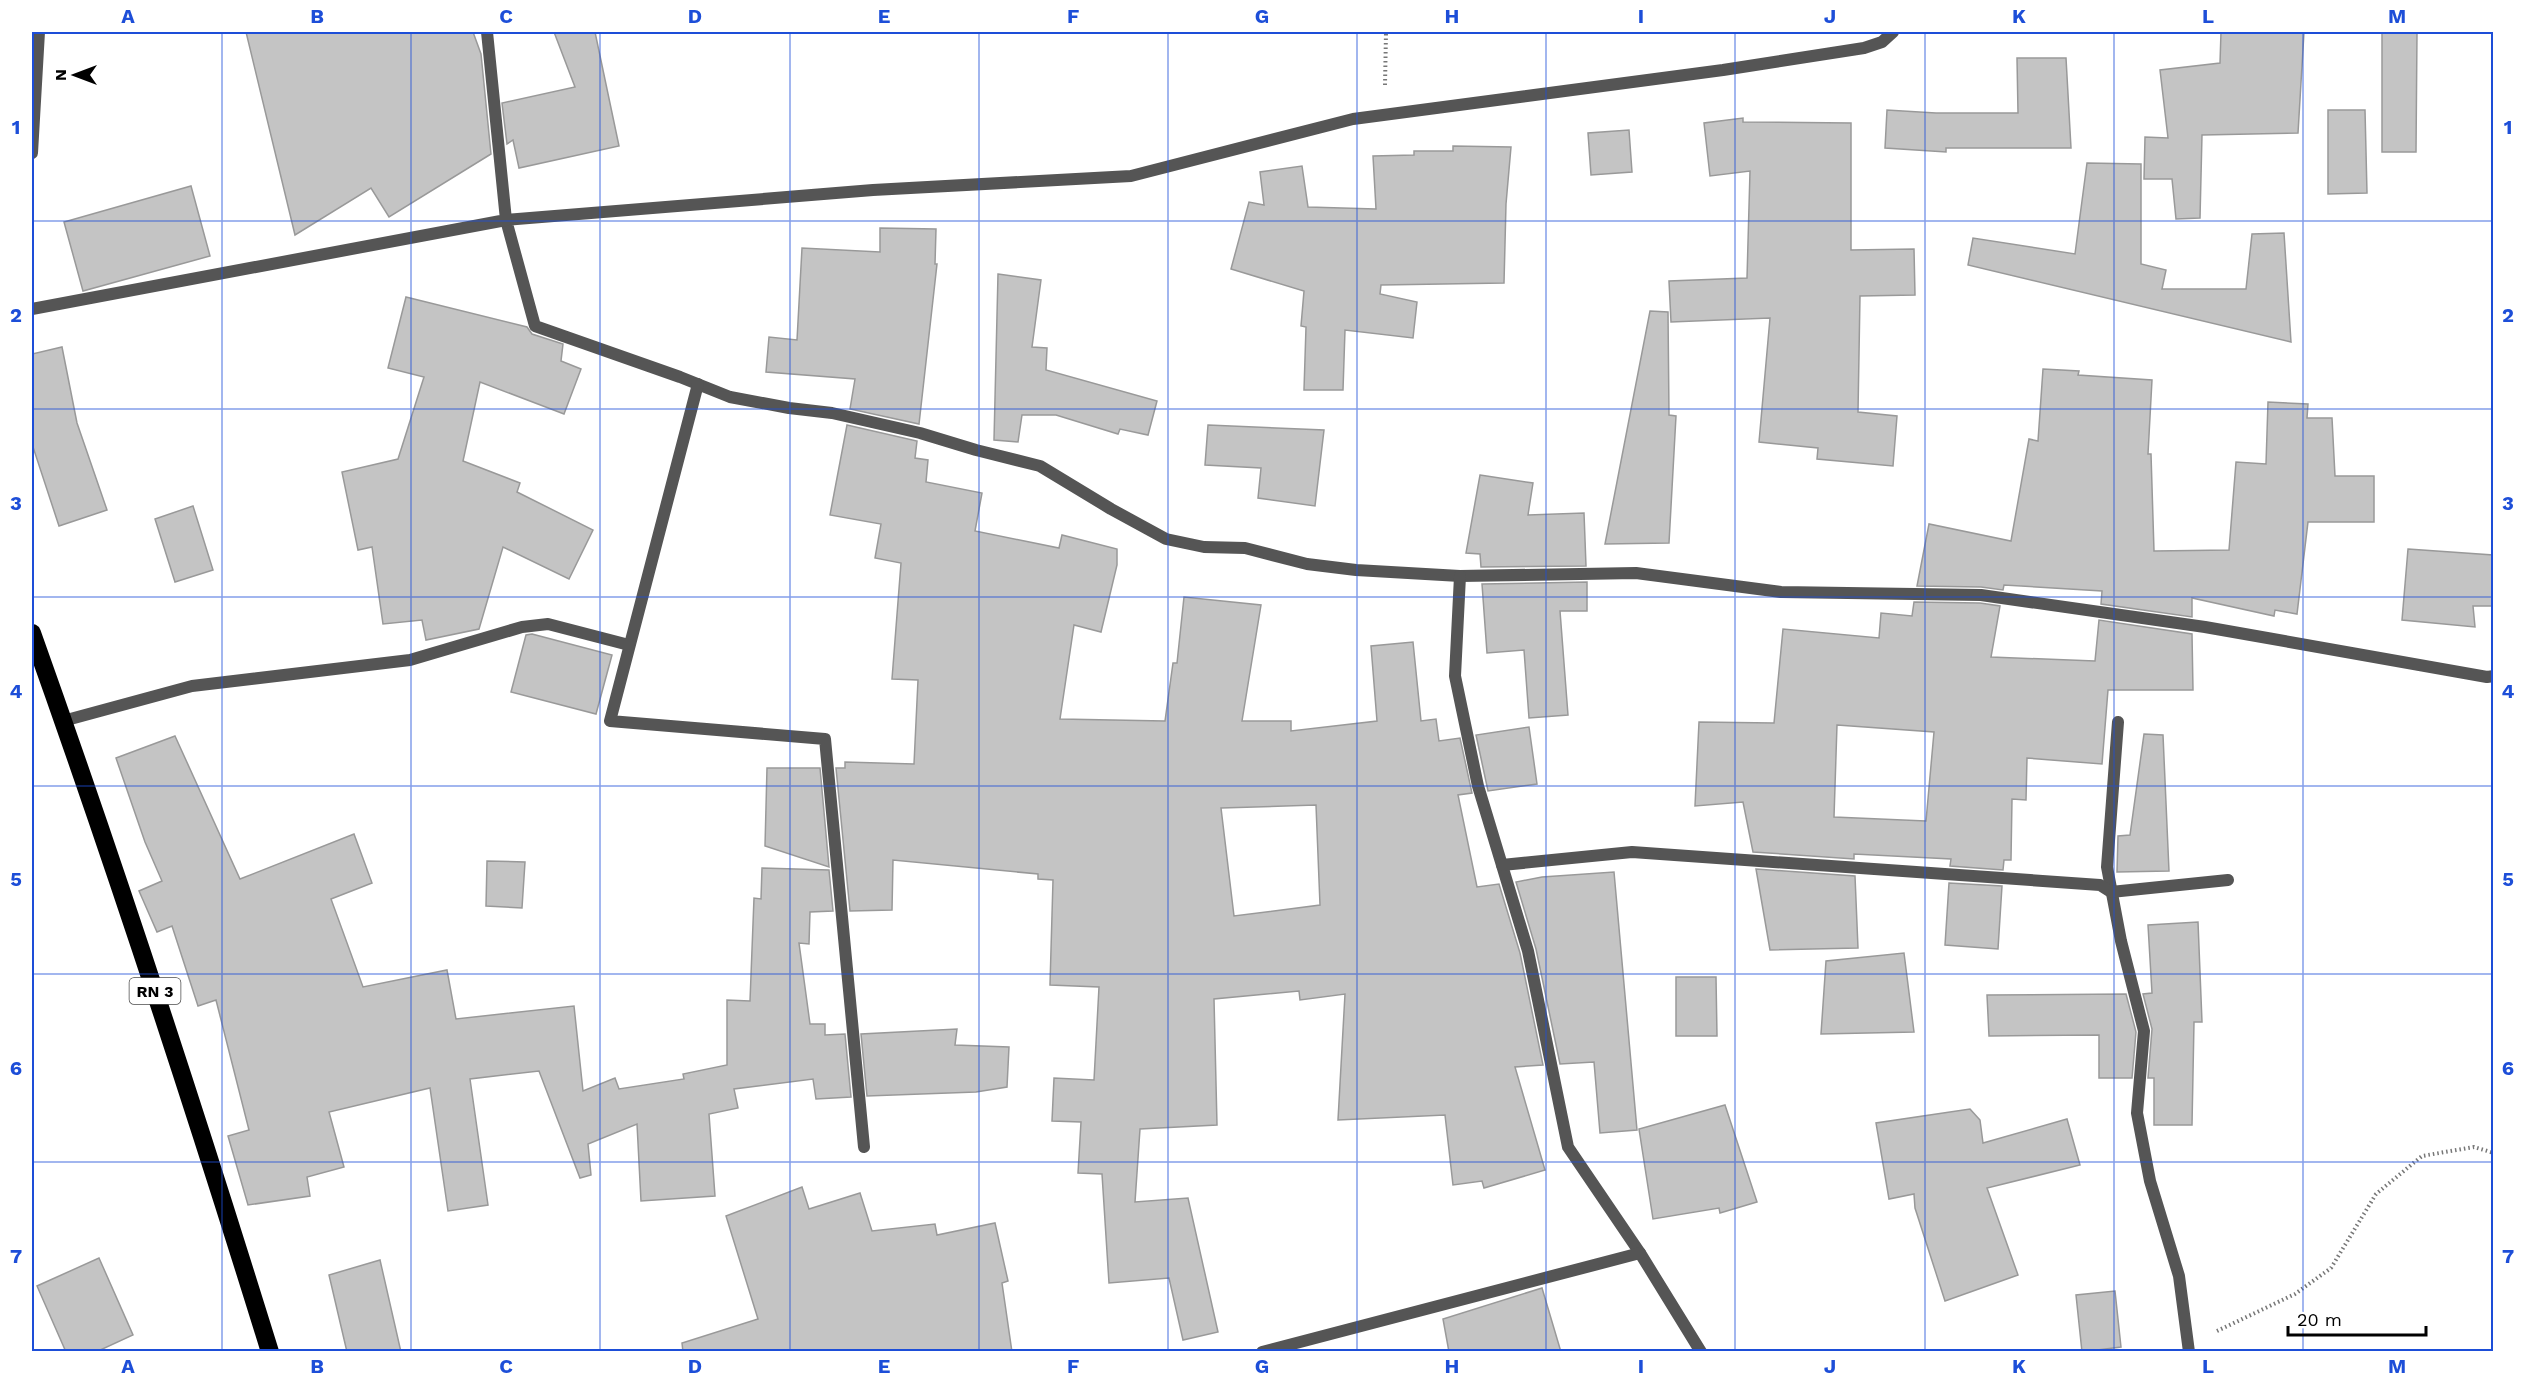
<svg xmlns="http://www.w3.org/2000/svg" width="2525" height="1383" viewBox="0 0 2525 1383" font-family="'Work Sans',sans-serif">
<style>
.building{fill:#c4c4c4;stroke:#999;stroke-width:1.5;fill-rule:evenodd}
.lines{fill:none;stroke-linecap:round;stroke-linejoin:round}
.path{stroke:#777;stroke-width:4;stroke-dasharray:1.5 3;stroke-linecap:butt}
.street{stroke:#555;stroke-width:12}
.highway{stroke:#000;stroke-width:18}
.grid{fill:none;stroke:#1d4ed8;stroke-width:1.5;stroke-opacity:0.55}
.labels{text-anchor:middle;stroke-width:6;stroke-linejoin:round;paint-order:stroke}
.shield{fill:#fff;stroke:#4c4c4c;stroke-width:1.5}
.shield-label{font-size:16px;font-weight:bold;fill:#000}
.neatline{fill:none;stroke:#1d4ed8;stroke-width:2}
.grid-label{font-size:20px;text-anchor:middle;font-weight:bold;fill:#1d4ed8}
</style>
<rect width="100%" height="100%" fill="#fff"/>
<g class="building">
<path d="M246,32H473L481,54L491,154L389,217L371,188L295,235Z"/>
<path d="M554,32H595L619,146L519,168L513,140L507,144L502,103L575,87Z"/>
<path d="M2221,32H2304L2298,133L2202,135L2200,218L2176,219L2172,179H2144L2145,137L2168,138L2160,70L2220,63Z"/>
<path d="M2382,32H2417L2416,152H2382Z"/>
<path d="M2017,58H2066L2071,148H1946V152L1885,148L1887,110L1936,113H2018Z"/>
<path d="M2328,110H2365L2367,193L2328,194Z"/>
<path d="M1743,118V122L1851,123V250L1914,249L1915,295L1860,296L1858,412L1897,416L1893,466L1817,459L1818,448L1759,442L1770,318L1671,322L1669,281L1747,278L1750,171L1710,176L1704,123Z"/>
<path d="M1629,130L1632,172L1591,175L1588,133Z"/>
<path d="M1453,146L1511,147L1506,204L1504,283L1381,285L1380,294L1417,302L1413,338L1345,330L1343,390H1304L1306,327L1301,326L1304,291L1231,269L1249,202L1264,205L1260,172L1302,166L1308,207L1376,209L1373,156L1414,155V151H1453Z"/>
<path d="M2087,163L2141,164V264L2166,270L2162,289H2246L2252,234L2284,233L2291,342L1968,265L1973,238L2075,254Z"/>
<path d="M191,186L210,256L83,291L64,222Z"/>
<path d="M880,228L936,229L935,264H937L919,424L850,409L855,379L766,372L769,337L797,340L802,248L880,252Z"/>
<path d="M998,274L1041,280L1032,347L1047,348L1046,370L1157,401L1148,435L1120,429L1118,434L1056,415H1022L1018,442L994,440Z"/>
<path d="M406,297L527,327L532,334L563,344L561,361L581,369L564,414L480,382L463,461L520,483L517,492L593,530L569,579L503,547L479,629L426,640L422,620L383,624L372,547L358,550L342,472L398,459L424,377L388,368Z"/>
<path d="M1650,311L1668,312L1669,415L1676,416L1669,543L1605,544Z"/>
<path d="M62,347L77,423L107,510L59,526L32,444V354Z"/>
<path d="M2043,369L2079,371L2078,375L2152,380L2148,454H2151L2154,551L2229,550L2236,462L2266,464L2268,402L2308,404L2307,418H2332L2335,476H2374V522H2308L2297,614L2275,610L2274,616L2192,598V617L2101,604L2102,591L2004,585L2003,590L1981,587L1917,586L1929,524L2011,541L2029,439L2038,441Z"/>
<path d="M847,425L917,441L915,458L928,460L926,482L982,493L975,531L1059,548L1062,535L1117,549V565L1101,632L1074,625L1060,719L1165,721L1173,663H1177L1184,597L1261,605L1242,721H1291V731L1377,721L1371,646L1413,642L1421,721L1436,719L1439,741L1460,738L1472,793L1458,795L1477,887L1499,884L1520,953L1543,1065L1515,1067L1545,1170L1484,1188L1482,1181L1453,1185L1445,1115L1338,1120L1345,994L1300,1000L1299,991L1214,999L1217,1125L1140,1129L1135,1202L1188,1198L1218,1332L1183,1340L1169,1278L1109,1283L1102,1174L1078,1173L1081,1122L1052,1121L1054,1078L1094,1080L1099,987L1050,985L1053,880L1038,879V874L893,860L892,910L850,911L836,768H845V762L914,764L918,680L892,679L901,563L875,558L881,524L830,515ZM1316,805L1320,905L1234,916L1221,808Z"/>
<path d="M1208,425L1324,430L1315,506L1258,498L1261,468L1205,465Z"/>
<path d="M1480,475L1533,483L1528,515L1584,513L1586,566L1481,567L1480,554L1466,553Z"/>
<path d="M193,506L213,570L175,582L155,519Z"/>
<path d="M2408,549L2493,555V606H2473L2475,627L2402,620Z"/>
<path d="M1587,582V611H1560L1568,715L1529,718L1524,650L1487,653L1482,584Z"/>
<path d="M1914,602L1980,603L2000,606L1991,657L2095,661L2099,620L2192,634L2193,690H2108L2102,764L2027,758L2026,800L2012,799L2011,860H2004L2003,870L1950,866L1951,859L1854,854V859L1753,852L1743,802L1695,806L1699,722L1774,723L1783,629L1879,638L1881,613L1912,616ZM1837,725L1934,732L1926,821L1834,817Z"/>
<path d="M532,634L612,655L596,714L511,692L526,635Z"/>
<path d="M1529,727L1537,784L1488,791L1476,735Z"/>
<path d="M2144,734L2163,735L2169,871L2117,872L2118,836L2130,835Z"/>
<path d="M175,736L240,879L354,834L372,883L331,899L363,987L447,970L456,1019L574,1006L583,1091L615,1078L619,1089L684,1079L683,1074L727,1065V1000L750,1001L754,898L761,899L762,868L829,870L833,911L810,912L809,944L799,943L810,1024H825V1035L845,1034L851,1097L816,1099L813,1079L734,1089L738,1108L709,1114L715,1196L641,1201L637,1124L588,1144L591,1175L580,1178L539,1071L470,1079L488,1205L448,1211L430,1088L329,1112L344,1167L307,1177L310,1196L248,1205L228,1136L249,1130L216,1000L198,1006L172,926L157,932L139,891L162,881L145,842L116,758Z"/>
<path d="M767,768H820L829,867L765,846Z"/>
<path d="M487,861L525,862L522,908L486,906Z"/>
<path d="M1756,869L1855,876L1858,948L1770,950Z"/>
<path d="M1614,872L1637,1130L1600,1133L1594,1062L1560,1064L1536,949L1516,882L1542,877Z"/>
<path d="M1949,883L2002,886L1998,949L1945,945Z"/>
<path d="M2198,922L2202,1022H2194L2192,1125H2154V1078H2148L2152,1029L2143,994L2152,993L2148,925Z"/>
<path d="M1904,953L1914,1032L1821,1034L1826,961Z"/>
<path d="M1676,977H1716L1717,1036H1676Z"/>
<path d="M2126,994L2136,1032L2132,1078H2099V1035L1989,1036L1987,995Z"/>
<path d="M957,1029L955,1045L1009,1047L1007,1087L976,1092L867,1096L861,1034Z"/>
<path d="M1725,1105L1757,1202L1720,1213L1719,1208L1653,1219L1639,1129Z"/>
<path d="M1970,1109L1980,1120L1983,1143L2067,1119L2080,1165L1987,1188L2018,1275L1945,1301L1915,1208L1914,1194L1889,1199L1876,1123Z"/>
<path d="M802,1187L809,1209L860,1193L872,1231L935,1224L937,1235L995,1223L1008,1281L1002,1283L1012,1352H683L682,1343L758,1319L726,1216Z"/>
<path d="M99,1258L133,1335L96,1352H66L37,1286Z"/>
<path d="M380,1260L401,1352H347L329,1275Z"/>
<path d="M1542,1288L1561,1352H1449L1443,1319Z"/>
<path d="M2115,1291L2121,1347L2082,1352L2076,1295Z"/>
</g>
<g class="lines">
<g class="path">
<path d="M1385,85L1386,32"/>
<path d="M2217,1331L2295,1294L2331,1268L2376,1194L2422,1156L2474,1147L2494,1153"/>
</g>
<g class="street">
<path d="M1893,32L1882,42L1864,48L1723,70L1353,119L1131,176L873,190L506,220L535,326L680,377L730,397L789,408L832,413L920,433L976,450L1040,466L1111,509L1166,539L1204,547L1245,548L1307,564L1356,570L1460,576L1636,573L1781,592L1981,595L2205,627L2487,677L2494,676"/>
<path d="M32,153L39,32"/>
<path d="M32,309L506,220L487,32"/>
<path d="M698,384L610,721L825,739L864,1147"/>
<path d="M1460,576L1455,676L1478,786L1528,951L1568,1147L1640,1253L1701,1352"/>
<path d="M63,721L192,686L410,660L522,627L548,624L629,645"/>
<path d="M2118,722L2107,867L2121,941L2144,1031L2137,1113L2150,1181L2179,1276L2189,1352"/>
<path d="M1502,865L1632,852L2100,885L2111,892L2228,880"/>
<path d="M1262,1352L1640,1253"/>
</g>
<path class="highway" d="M32,633C117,871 195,1110 270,1352"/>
</g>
<path class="grid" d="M222,32V1352M411,32V1352M600,32V1352M790,32V1352M979,32V1352M1168,32V1352M1357,32V1352M1546,32V1352M1735,32V1352M1925,32V1352M2114,32V1352M2303,32V1352M32,221H2494M32,409H2494M32,597H2494M32,786H2494M32,974H2494M32,1162H2494"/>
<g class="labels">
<rect class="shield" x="129.5" y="978" width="51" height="26" rx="4.5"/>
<g class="shield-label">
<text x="155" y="997">RN 3</text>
</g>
</g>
<rect width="2525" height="1383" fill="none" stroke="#ffffff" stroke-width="66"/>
<g transform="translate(75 75) rotate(270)" stroke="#ffffff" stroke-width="4.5" paint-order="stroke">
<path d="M0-4.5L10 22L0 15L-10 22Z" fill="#000000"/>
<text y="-9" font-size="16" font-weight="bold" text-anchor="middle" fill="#000000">N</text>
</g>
<path d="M2288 1326v9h138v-9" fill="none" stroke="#000000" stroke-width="3"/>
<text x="2297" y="1326" font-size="18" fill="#000000" stroke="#ffffff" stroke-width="4.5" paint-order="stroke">20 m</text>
<rect x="33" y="33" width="2459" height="1317" class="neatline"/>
<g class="grid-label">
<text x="128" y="23">A</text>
<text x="317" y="23">B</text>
<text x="506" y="23">C</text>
<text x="695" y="23">D</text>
<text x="884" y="23">E</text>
<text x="1073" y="23">F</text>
<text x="1262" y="23">G</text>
<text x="1452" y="23">H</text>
<text x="1641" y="23">I</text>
<text x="1830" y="23">J</text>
<text x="2019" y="23">K</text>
<text x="2208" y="23">L</text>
<text x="2397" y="23">M</text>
<text x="16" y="134">1</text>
<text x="2508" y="134">1</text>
<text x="16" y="322">2</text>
<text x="2508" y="322">2</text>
<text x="16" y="510">3</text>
<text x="2508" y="510">3</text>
<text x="16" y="698">4</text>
<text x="2508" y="698">4</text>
<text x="16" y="886">5</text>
<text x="2508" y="886">5</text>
<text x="16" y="1075">6</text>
<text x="2508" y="1075">6</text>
<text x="16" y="1263">7</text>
<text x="2508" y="1263">7</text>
<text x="128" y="1373">A</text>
<text x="317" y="1373">B</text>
<text x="506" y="1373">C</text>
<text x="695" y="1373">D</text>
<text x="884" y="1373">E</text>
<text x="1073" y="1373">F</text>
<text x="1262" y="1373">G</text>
<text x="1452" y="1373">H</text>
<text x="1641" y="1373">I</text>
<text x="1830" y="1373">J</text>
<text x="2019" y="1373">K</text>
<text x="2208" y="1373">L</text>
<text x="2397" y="1373">M</text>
</g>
</svg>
